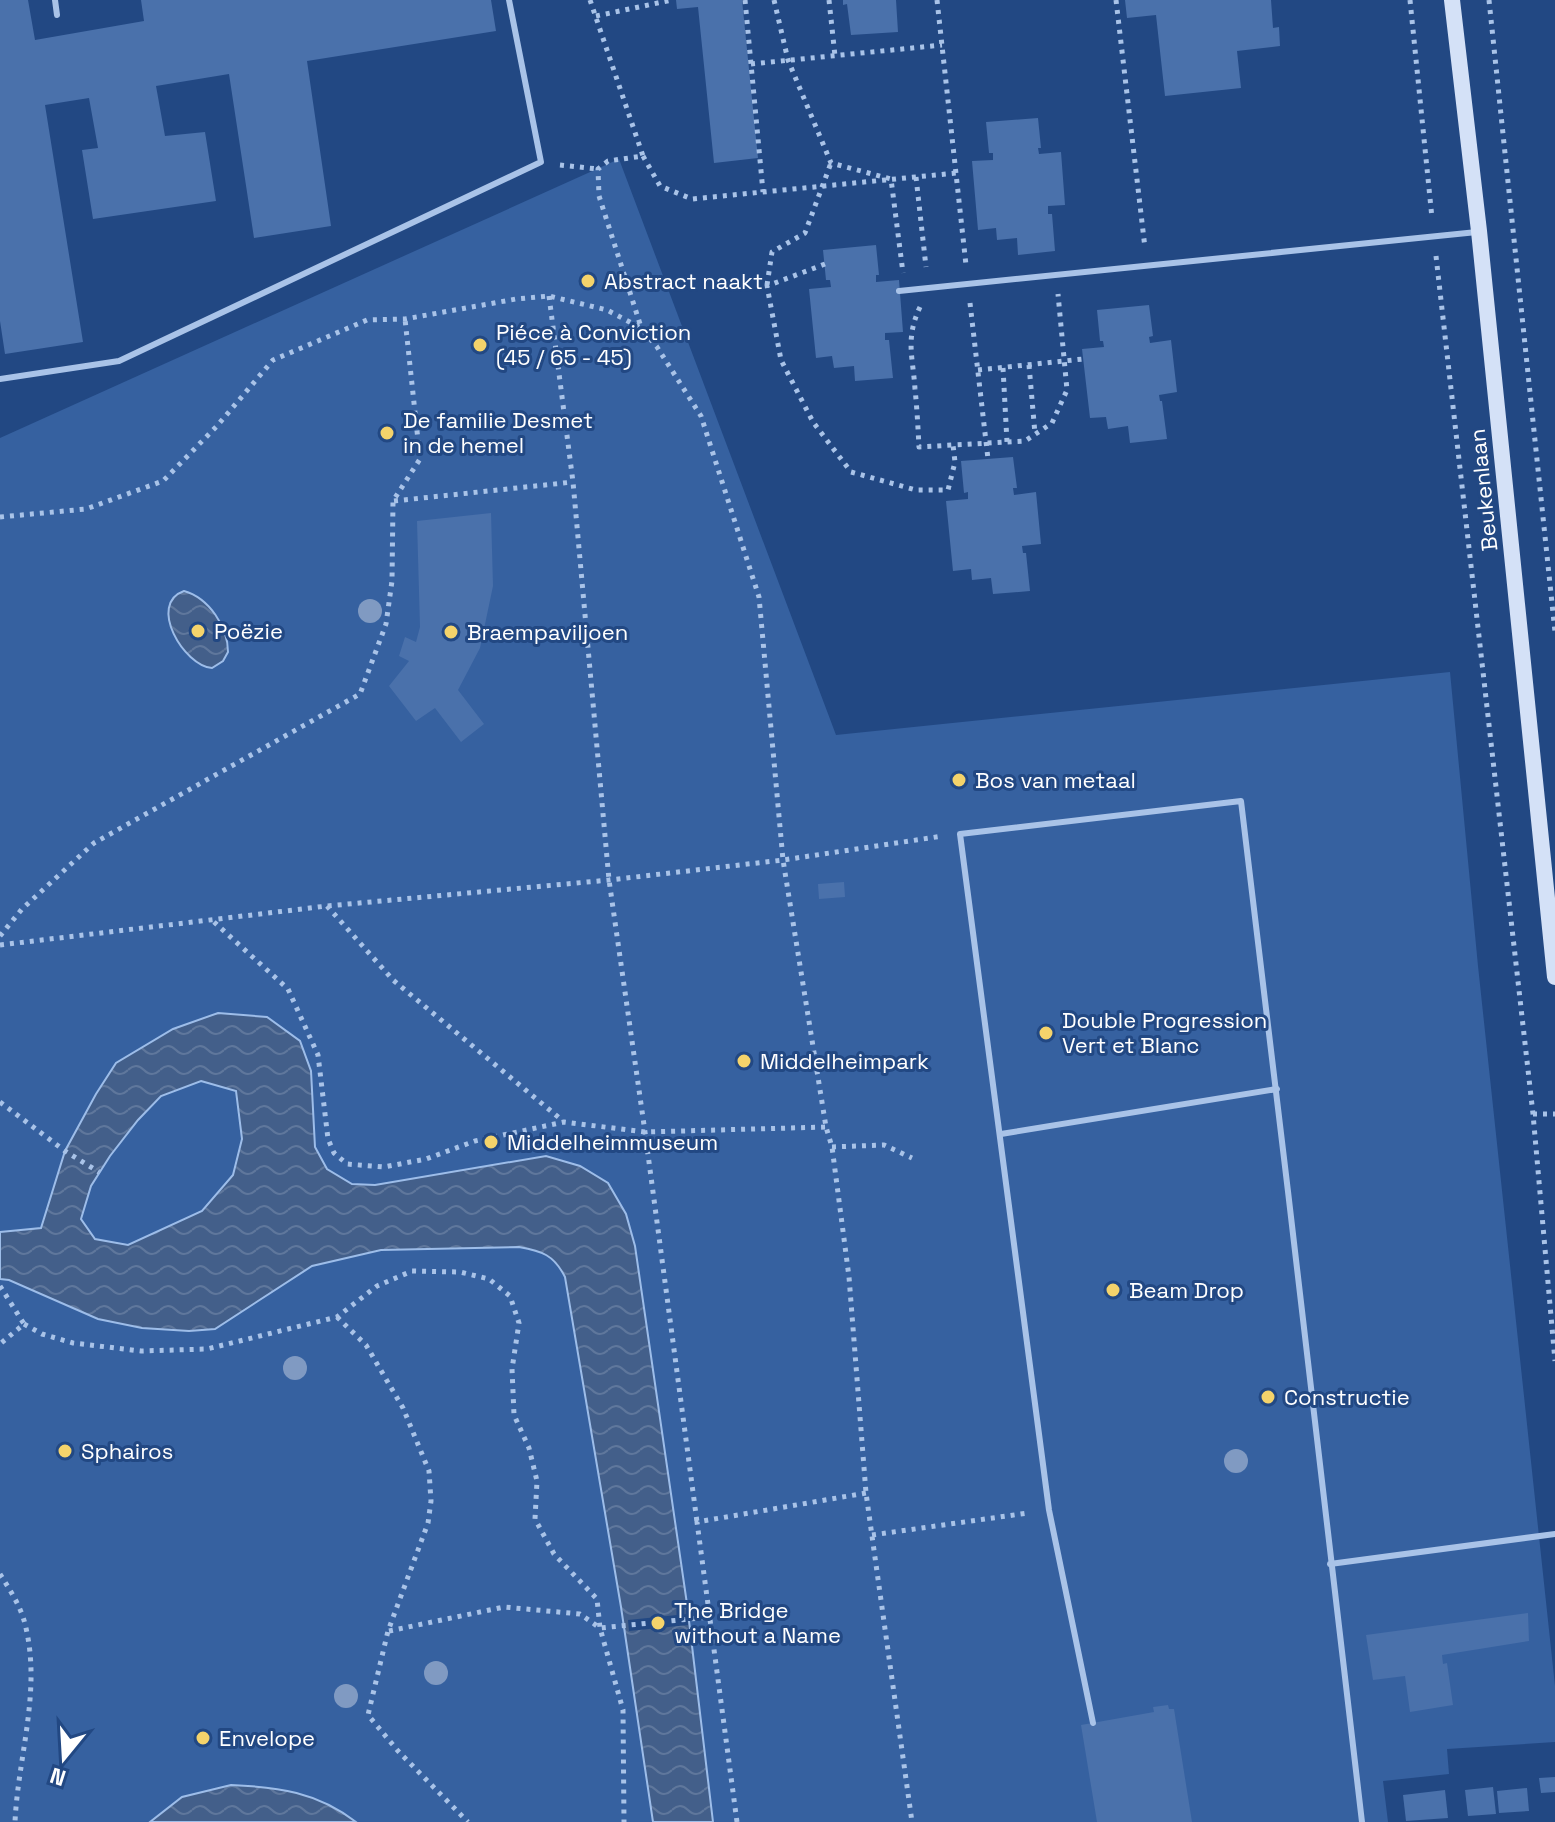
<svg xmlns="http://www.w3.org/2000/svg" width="1555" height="1822" viewBox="0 0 1555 1822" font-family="'Space Grotesk',sans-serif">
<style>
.park{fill:#3661a0}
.water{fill:url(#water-waves);stroke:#9dbde9;stroke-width:2;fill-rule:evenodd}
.pier{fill:#224883}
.building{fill:#4a71ab}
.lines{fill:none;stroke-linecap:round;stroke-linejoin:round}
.path{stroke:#a9c3e8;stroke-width:5;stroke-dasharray:4 6;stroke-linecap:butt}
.lane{stroke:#a9c3e8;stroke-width:6}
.secondary{stroke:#d4e1f7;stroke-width:16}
.tree{fill:#809ac2}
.poi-dot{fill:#f4d36b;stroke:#224883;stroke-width:3}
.labels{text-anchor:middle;stroke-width:6;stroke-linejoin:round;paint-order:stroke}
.poi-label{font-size:22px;fill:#fff;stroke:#224883;text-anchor:start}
.street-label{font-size:22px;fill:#fff;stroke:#224883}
</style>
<defs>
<pattern id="water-waves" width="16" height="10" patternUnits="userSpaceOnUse" patternTransform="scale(2)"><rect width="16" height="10" fill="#435f8a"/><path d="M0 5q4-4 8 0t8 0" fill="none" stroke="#5f779c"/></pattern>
</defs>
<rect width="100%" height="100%" fill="#224883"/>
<path class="park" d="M619,159L836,735L1450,672L1478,966L1555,1686V1742L1447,1749L1449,1774L1383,1781L1388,1822H0V438Z"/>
<g class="water">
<path d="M184,591C209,598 228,627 228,652L223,661L212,668C184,666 147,604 184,591Z"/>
<path d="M218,1013L267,1017L300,1041L311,1071L315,1147L327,1169L352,1184L375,1185L546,1156L580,1166L608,1183L626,1214L635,1246L687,1604L713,1822H653L621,1607L565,1277C554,1255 542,1251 519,1247L381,1250L312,1266L215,1329L189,1331L142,1328L98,1319L9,1280L0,1279V1232L41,1228L65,1151L96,1094L116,1063L173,1029ZM201,1081L236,1091L242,1139L233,1175L202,1211L128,1245L95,1239L81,1219L91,1186L110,1156L138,1120L161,1096Z"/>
<path d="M231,1785C278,1787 317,1792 356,1822H150L182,1797Z"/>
</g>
<path class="pier" d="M687,1614L688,1625L629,1631L628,1620Z"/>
<g class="building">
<path d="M0,0H28L35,40L144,21L141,0H491L496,31L307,61L331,226L254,238L229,74L156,86L165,136L205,132L216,201L93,219L82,150L98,148L89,98L45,105L83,342L5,354L0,321Z"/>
<path d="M676,0H742L758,158L714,163L698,7L677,9Z"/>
<path d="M843,0H896L898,32L851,35L847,4L843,5Z"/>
<path d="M1125,0H1271L1273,28L1279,27L1280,46L1237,51L1241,88L1165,96L1156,15L1127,18Z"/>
<path d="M1038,118L1041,148H1038L1039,154L1061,152L1065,205L1048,206V214H1052L1055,251L1018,255L1017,238L997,240L996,228L978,230L972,161L993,160V153H989L986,122Z"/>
<path d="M876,245L879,275H876V282L899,280L903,332L885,333V340H889L893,378L855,381L854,366L834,368L832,356L816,358L809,289L831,287L830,280H826L823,250Z"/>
<path d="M1149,305L1153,336L1149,337L1150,343L1171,340L1177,392L1159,395L1160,401H1162L1167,439L1130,443L1128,426L1108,429L1106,417L1090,418L1082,349L1104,347L1103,341H1100L1097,310Z"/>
<path d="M1013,457L1017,488H1013L1014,495L1036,492L1041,544L1022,546L1023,553H1026L1030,591L993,594L991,578L972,580L971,569L953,571L946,501L968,499V492L964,493L961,461Z"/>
<path d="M491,513L493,586L480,648L458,690L484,724L461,742L435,708L416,721L389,686L409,661L399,656L405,637L416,642L420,627L417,521Z"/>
<path d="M844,882L845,897L819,899L818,884Z"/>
<path d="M1528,1613L1529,1641L1442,1655L1443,1664L1447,1663L1453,1705L1410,1712L1405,1676L1373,1680L1366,1635Z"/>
<path d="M1168,1705L1169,1709H1174L1192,1822H1097L1081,1725L1154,1712L1153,1707Z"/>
<path d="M1555,1777V1792L1541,1793L1539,1778Z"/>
<path d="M1493,1787L1496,1814L1468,1816L1465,1790Z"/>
<path d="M1527,1788L1529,1811L1499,1813L1497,1791Z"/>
<path d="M1445,1790L1448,1818L1406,1821L1403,1795Z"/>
</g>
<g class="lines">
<g class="path">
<path d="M590,0L643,156L608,161L598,169L599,196L641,327"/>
<path d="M745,0L763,192"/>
<path d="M774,0L788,60L831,163L891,179L903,273"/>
<path d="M829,0L835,56"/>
<path d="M937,0L966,265"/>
<path d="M1116,0L1145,248"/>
<path d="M1410,0L1432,218"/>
<path d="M1489,0L1555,632"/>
<path d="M596,16L672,0"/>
<path d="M751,64L942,45"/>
<path d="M643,156L660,186L692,199L956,173"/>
<path d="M560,165L598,169"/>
<path d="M916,177L926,267"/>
<path d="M1436,256L1533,1114L1555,1361"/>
<path d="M825,264L767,286L781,360L813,422L851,472L916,490H948L955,462L953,445L1025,441L1052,423L1067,390L1058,294"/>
<path d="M767,285L772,252L805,233L831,163"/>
<path d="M549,296L573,482L609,880L645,1132L697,1522"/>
<path d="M970,303L988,459"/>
<path d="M920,307C905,339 913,357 915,389C917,408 918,428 919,447L953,445"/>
<path d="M1029,365L1035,434"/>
<path d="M1003,368L1007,442"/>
<path d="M978,370L1083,359"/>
<path d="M394,501L573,482"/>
<path d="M0,517L86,509L163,481L217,426L273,360L367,320L405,319L516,299L549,296L607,310L641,328L657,347L701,416L759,597L783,860L826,1127L832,1147L849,1277L866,1493L912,1822"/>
<path d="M327,906L393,980L563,1121"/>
<path d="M214,922L288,989L318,1055L328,1139L334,1153L347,1164L384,1167L426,1159L475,1141L564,1122L645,1132L826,1127"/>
<path d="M0,936L22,909L94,843L360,694L386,624L392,581L393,501L420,459L405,319"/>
<path d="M0,945L327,906L609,880L783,860L943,836"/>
<path d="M0,1102L65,1151L99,1172"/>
<path d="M1533,1114H1555"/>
<path d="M832,1147L884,1145L912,1158"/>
<path d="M0,1286L24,1324L0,1344"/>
<path d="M337,1317L366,1345L403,1408L429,1471L431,1501L428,1523L388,1631L368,1715L398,1751L468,1822"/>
<path d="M24,1324L42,1334L73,1343L141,1351L207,1349L337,1317L377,1286L412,1271L460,1272L489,1279L510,1296L519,1323L512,1369L514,1415L529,1448L537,1481L535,1519L554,1554L597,1599L600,1628L623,1710L624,1822"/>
<path d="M872,1535L1028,1513"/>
<path d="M0,1574C10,1590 21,1607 25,1624C42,1690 18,1756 15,1822"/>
<path d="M389,1631L504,1607L580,1614L600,1628L710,1617"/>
<path d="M737,1822L697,1522L866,1493"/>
</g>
<g class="lane">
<path d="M55,0L57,15"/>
<path d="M899,291L1477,232"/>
<path d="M0,379L119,361L541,162L509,0"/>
<path d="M1001,1134L1277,1089"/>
<path d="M1330,1564L1555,1534"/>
<path d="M1093,1723L1049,1510L960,834L1241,801C1284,1141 1320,1482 1362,1822"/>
</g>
<path class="secondary" d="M1452,0L1479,231L1555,977"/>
</g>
<g class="tree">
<circle cx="370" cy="611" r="12"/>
<circle cx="295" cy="1368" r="12"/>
<circle cx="1236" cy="1461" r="12"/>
<circle cx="436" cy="1673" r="12"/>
<circle cx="346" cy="1696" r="12"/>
</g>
<g class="poi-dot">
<circle cx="588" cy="281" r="8"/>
<circle cx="480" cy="345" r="8"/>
<circle cx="387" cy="433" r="8"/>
<circle cx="198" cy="631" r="8"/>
<circle cx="451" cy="632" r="8"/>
<circle cx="959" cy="780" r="8"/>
<circle cx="1046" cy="1033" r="8"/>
<circle cx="744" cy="1061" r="8"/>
<circle cx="491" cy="1142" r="8"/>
<circle cx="1113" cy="1290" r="8"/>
<circle cx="1268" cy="1397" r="8"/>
<circle cx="65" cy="1451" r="8"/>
<circle cx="658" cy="1623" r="8"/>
<circle cx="203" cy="1738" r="8"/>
</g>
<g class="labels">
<g class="poi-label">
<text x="604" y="289">Abstract naakt</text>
<text x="496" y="340">Piéce à Conviction<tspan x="496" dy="25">(45 / 65 - 45)</tspan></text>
<text x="403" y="428">De familie Desmet<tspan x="403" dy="25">in de hemel</tspan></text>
<text x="214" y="639">Poëzie</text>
<text x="467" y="640">Braempaviljoen</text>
<text x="975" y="788">Bos van metaal</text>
<text x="1062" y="1028">Double Progression<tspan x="1062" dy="25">Vert et Blanc</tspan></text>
<text x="760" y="1069">Middelheimpark</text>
<text x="507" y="1150">Middelheimmuseum</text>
<text x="1129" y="1298">Beam Drop</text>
<text x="1284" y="1405">Constructie</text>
<text x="81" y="1459">Sphairos</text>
<text x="674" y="1618">The Bridge<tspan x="674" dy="25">without a Name</tspan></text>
<text x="219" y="1746">Envelope</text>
</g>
<g class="street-label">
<text transform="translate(1483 490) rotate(-96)" y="8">Beukenlaan</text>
</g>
</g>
<g transform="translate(64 1758) rotate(198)" stroke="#224883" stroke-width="6" paint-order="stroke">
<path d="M0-6L14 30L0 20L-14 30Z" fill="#ffffff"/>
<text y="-12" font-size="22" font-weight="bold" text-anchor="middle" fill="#ffffff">N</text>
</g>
</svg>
